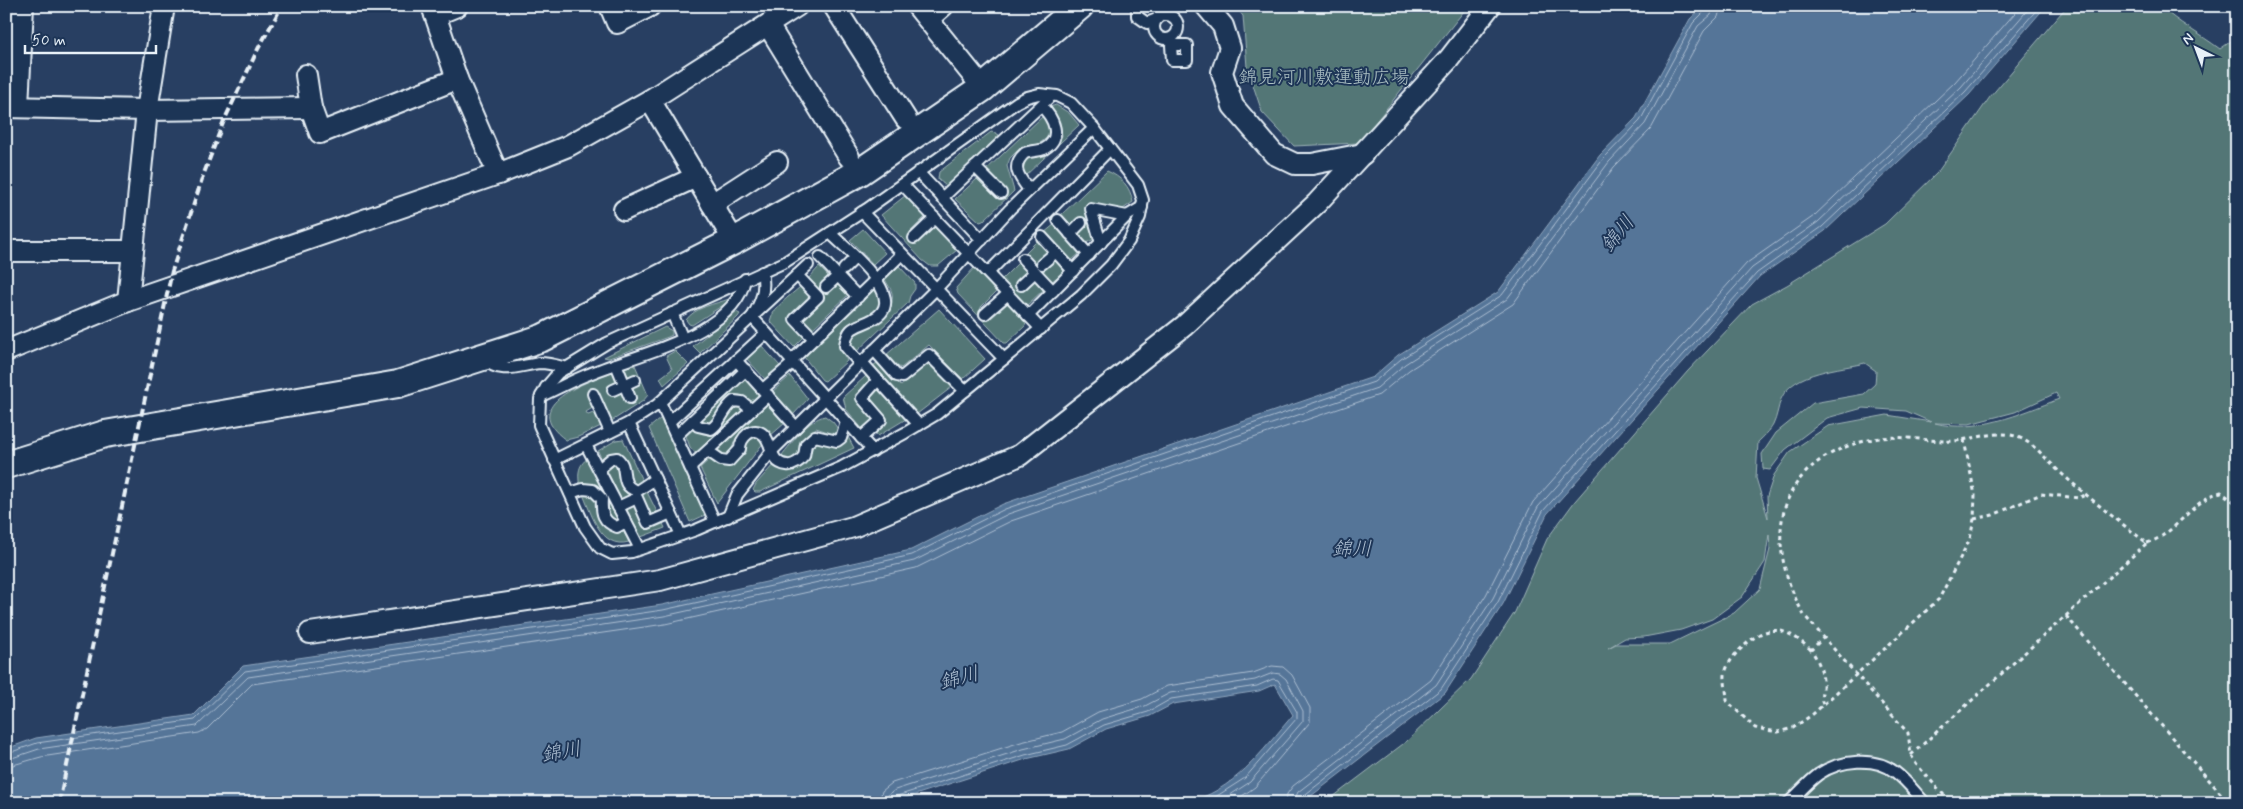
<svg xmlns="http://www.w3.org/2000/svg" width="2243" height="809" font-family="Mynerve,'Klee One',sans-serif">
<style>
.green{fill:#537676;stroke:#9eb4b7;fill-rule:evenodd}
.water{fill:#547498;stroke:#8fa6be}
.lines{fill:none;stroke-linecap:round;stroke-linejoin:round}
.shore{stroke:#adbfd2;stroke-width:1}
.service-casing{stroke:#e8f1f8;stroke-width:14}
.minor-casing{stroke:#e8f1f8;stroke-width:24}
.tertiary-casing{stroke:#e8f1f8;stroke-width:30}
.path{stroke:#e8f1f8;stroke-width:3;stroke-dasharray:4 4;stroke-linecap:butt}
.service{stroke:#1d3557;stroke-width:10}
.minor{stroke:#1d3557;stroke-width:20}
.tertiary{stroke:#1d3557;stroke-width:26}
.rail{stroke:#e8f1f8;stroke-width:4;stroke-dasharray:8 4;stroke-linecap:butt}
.labels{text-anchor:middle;stroke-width:4;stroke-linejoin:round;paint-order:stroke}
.park-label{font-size:19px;fill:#acc0c4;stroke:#1d3557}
.water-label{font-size:20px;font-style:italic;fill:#adbfd2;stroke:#1d3557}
</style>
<rect width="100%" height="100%" fill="#283f62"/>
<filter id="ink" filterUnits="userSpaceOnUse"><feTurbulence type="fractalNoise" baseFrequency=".02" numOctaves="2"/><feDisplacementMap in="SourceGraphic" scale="10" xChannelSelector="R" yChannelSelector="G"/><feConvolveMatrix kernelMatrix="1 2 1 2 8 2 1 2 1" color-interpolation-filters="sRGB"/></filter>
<g filter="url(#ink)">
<g class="green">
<polygon points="1235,6 1468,6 1359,143 1294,146 1262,112 1247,67 1243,16"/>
<path d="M2067,6h93c18,17 40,28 60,43l17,-12v766h-912l82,-62 64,-62 44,-67 32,-73 28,-38 113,-130 64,-67 35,-19 98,-61 52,-51 53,-76zM1865,363l11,8 -1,13 -11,10 -51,9 -37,30 -14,21 1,15 7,1 15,-20 42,-32 36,-10 43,3 25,11 -44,-7 -59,11 -38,26 -16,23 -7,21 1,22 -12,-40 2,-36c5,-5 12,-11 15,-17 4,-8 5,-18 8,-26 12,-28 60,-30 84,-36zM2056,393l3,6c-39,15 -83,35 -124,24l34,1 46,-12zM1769,534l1,15 -10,40 -26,24 -64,31h-54l-8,4 17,-10 19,-1 37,-7 31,-11 30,-22 23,-35z"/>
<polygon points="1056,105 1069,113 1079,125 1024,177 1021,167 1025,159 1053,146 1062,136 1060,122 1050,107"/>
<polygon points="1043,116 1051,127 1050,135 1039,144 1022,146 1010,158 1007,166 1014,191 983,221 980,222 955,199 977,179 997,199 1006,190 986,170"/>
<polygon points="991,132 996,133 999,135 997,138 946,186 938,179 939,172"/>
<path d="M1107,171c14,6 23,15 26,31l-10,7 -34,-5 -3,3 8,32 -8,4 -8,-9 9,-8 -7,-9 -8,8 -11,-10z"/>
<polygon points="906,195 925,217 909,233 918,242 934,226 957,250 938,266 930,266 922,260 881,215"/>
<polygon points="1055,224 1081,252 1071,261 1044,233"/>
<polygon points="863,229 885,253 873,264 850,240"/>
<polygon points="1039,239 1048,250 1038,260 1044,269 1056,258 1066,270 1051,282 1025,253"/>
<polygon points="1019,262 1028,273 1017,284 1023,290 1034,280 1043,290 1026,306 1002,279"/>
<path d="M899,266l16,17v6l-5,7 -2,7 -53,50 -4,-8c1,-23 34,-14 40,-39 1,-4 2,-9 1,-13 -1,-5 -5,-9 -7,-14z"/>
<polygon points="819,267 828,276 820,284 827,291 837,283 848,295 812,329 803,319 824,298 808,279"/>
<polygon points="975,267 996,292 981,307 981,310 990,319 1008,303 1026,323 1025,326 1007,343 1004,343 958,294 956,288"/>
<path d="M800,287h3l9,11 -23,22 15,17 -10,10 -24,-26c3,-14 20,-25 30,-34z"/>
<path d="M875,289l5,7 -1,13c-16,14 -35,5 -40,33l8,19 -22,20 -3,-1 -18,-23z"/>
<path d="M729,299l2,1 -39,25 -3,-1 -3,-4c9,-13 29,-16 43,-21z"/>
<polygon points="939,309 985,359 963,379 929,345 901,368 893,364 885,356"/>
<polygon points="736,312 740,314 738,317 700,353 693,346"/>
<polygon points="665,327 672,331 672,335 668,337 609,358 604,357"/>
<polygon points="761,345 780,366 765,379 746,358"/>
<polygon points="675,351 688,364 664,385 660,378 672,369 666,356"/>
<polygon points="878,362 901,386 928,363 952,387 917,414 873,366"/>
<path d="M635,365l13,30 -5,6 -33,21 -14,-32 -8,2 6,15 -8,5 2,3 8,-3 5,14 -23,11 -12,3c-50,-36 22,-58 49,-69l13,9 -4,-12z"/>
<polygon points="790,376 808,399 793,415 772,392"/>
<polygon points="866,376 870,381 855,395 876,421 864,431 846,409 843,397"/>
<polygon points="745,379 761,395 752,403 740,395 734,395 719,408 717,417 711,423 703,424 700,420"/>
<polygon points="879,389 906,419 878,436 873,430 887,420 869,400 871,396"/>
<polygon points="768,404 785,423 770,436 759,427 753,426 746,429 736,438 730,453 725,456 717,451"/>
<path d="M742,407l3,3 -48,45 -7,-8 -4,-11 8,-7c26,20 23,-24 48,-22z"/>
<path d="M825,416l8,6 7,10 -3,3 -21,-7c-14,9 -12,23 -25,32l-7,-1 -3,-3c12,-14 26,-36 44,-40z"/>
<polygon points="661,418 705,515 690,522 649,428"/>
<path d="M847,435l7,13 -94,44h-5l-2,-2 3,-6 18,-20c10,8 24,7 33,-3 4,-5 4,-13 8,-19z"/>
<path d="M757,437l7,5 -47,61 -17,-35 10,-9 13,7c21,-5 15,-9 23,-24z"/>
<polygon points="623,439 644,485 637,488 630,484 623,460 603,462 598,451 616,440"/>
<path d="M588,458l33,64 -3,1 -11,-4 -4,-19 -23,-12c-2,-13 -3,-22 8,-30z"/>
<polygon points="617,460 622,480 646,490 658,514 651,517 639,495 625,501 620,498 605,466"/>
<path d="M582,492l15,4 1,17 23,14 8,15c-29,8 -38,-30 -47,-50z"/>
<polygon points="636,501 646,525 661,519 665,528 641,537 624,506"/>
</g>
<path class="water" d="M1704,6h342l-77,89 -144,136 -65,45 -213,238 -44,90 -58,89 -143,110h-117c50,-12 76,-51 108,-88l-18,-31 -16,7 -86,13 -23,12 -44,13 -37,20 -43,10 -136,44h-884v-54l30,-11 158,-23 49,-49 419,-61 249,-55 92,-46 370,-127 25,-22 100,-63 102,-137 36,-37 54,-99z"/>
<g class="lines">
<g class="shore">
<polyline points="6,754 37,743 195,720 245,671 663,610 912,555 1005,509 1374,382 1401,359 1502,295 1604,158 1640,121 1693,23 1705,11 1707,6"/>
<polyline points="6,760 39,749 197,726 248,677 664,616 914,561 1008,514 1377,388 1405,364 1507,299 1609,162 1645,124 1698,26 1711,15 1713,6"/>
<polyline points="6,767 41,757 199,733 207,729 252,684 665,624 916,568 1011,521 1379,395 1409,370 1513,304 1614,167 1651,129 1704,31 1718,17 1721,6"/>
<polyline points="879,803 882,791 892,783 1021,742 1062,732 1098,712 1142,699 1167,686 1253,673 1272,666 1283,667 1292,675 1310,708 1310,722 1255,787 1232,803"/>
<polyline points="887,803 888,795 895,790 1023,749 1065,739 1102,719 1145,706 1170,693 1255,680 1273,673 1280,674 1286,679 1303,711 1303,721 1250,782 1218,803"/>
<polyline points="893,803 894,798 897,796 1025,755 1067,745 1104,725 1148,712 1171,699 1257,686 1273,679 1278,680 1297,712 1297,718 1245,778 1206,803"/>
<polyline points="1286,803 1287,794 1293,786 1431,680 1486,595 1533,502 1747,263 1814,216 1955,82 2021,6"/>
<polyline points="1293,803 1298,792 1436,685 1493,598 1538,507 1752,268 1818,222 1961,87 2031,6"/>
<polyline points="1300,803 1302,797 1441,689 1498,602 1543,511 1757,273 1822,227 1965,92 2040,6"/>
</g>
<defs>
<g id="service">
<polyline points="1137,6 1137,16 1147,23 1157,19 1161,11 1160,6"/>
<circle cx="1166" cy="27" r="12"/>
<polygon points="1171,45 1187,45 1187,60 1172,60"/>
<polygon points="1039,94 1057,96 1071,103 1094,128 1138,185 1143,200 1140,217 1129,241 1111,265 1081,295 1004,359 937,414 905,433 842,467 696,530 632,552 612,554 600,548 585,527 539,425 540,399 546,387 558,373 607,343 785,262 867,209 1017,102 1027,97"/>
<polyline points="975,167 1001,193"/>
<polyline points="918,172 982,240"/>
<polyline points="902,184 1041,329"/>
<path d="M1029,190c-10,-13 -19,-24 -4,-37 6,-2 14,-2 19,-4 20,-11 9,-32 -3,-43"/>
<polyline points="942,198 1051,96"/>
<polyline points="862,212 1004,359"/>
<polyline points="1058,220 1089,255"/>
<path d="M830,233c16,16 82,66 43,86 -16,9 -25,5 -28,27l15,18"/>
<polyline points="1070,234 1081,223"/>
<polyline points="1042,237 1073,271"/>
<polyline points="914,238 935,218"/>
<polyline points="1101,243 1091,209 1127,216"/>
<polyline points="820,257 858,297"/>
<polyline points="1023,259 1053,291"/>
<polyline points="1042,264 1056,252"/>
<polyline points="844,269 855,258"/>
<path d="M762,272c4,18 -1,30 -10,45l121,134"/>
<polyline points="988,273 1110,149"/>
<polyline points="797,275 818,297 795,319 814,339"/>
<polyline points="1021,285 1035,272"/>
<polyline points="826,287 838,276"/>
<polyline points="672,313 683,339"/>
<polyline points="985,314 1008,294"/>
<polyline points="1028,316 1127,216 1142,207"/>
<polyline points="874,350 897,376 902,377 929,355 965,391"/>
<path d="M485,359c14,17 36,6 55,4 9,0 19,3 27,5"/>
<polyline points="736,360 796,427"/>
<polyline points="791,361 902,254"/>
<polyline points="862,362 878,380"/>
<polyline points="616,364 630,398"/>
<polyline points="763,389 793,363"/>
<polyline points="613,390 635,380"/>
<polyline points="593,394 610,432"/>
<path d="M541,396c16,-7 32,-16 48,-22 47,-20 146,-39 156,-95"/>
<polyline points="660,402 715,522"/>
<path d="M693,420l5,6 13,3c11,-7 10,-18 23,-28l8,1 10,8"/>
<polyline points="669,422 766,333"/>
<polyline points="629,423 681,535"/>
<polyline points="676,436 746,370"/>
<polyline points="861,438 881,420 862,398 878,380 919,425"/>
<polyline points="586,445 640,549"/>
<path d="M708,451l13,9 8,1 11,-12c0,-11 13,-25 24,-14 9,9 5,28 23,30 7,1 12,-3 17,-9l2,-12 9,-8 22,5 4,-3 5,-16"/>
<polyline points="554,460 629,423 657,405 808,265"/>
<polyline points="690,467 768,395"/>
<path d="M599,469l12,-10 6,-1c13,10 0,27 20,33l18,-12"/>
<path d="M570,493l13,-4 10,1 9,9c-1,14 1,23 15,28l9,-5"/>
<polyline points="618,507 637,498 648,523 671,513"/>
<polyline points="728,517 737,495 771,452 936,289 1010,209 1094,128"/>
<path d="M1788,803c10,-9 20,-21 31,-29 21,-14 56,-18 76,-2 11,8 20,20 30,31"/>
</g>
<g id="minor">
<polyline points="432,6 457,79 498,174"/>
<polyline points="610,6 617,23 650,6"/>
<polyline points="834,6 906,119"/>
<polyline points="917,6 983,88"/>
<polyline points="1206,6 1223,26 1230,48 1222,72 1233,106 1274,154 1295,164 1312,164 1363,154"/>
<polyline points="435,15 457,6"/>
<polyline points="928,19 943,6"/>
<polyline points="768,25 849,157"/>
<polyline points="306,75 311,108 320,133 457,79"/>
<polyline points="650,100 734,241"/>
<polyline points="18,106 23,6"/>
<polyline points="6,107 147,110 311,108"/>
<polyline points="712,204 777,162"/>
<polyline points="624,210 696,177"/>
<polyline points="6,251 132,251"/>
<polyline points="128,301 147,110 164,6"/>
<polyline points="6,351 128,301 498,174 568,146 650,100 797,6"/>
<polyline points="310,633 660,580 853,527 1020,455 1184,326 1317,203 1449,59 1490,6"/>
</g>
<polyline id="tertiary" points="6,465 105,434 398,384 542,338 734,241 860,172 983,88 1080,6"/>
</defs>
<use href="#service" class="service-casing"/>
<use href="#minor" class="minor-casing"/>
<use href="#tertiary" class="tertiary-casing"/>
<g class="path">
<polyline points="1974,519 1993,515 2041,494 2079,498 2087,494"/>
<path d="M2147,543c30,-9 44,-43 74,-51l16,12"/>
<polyline points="2066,616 2229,803"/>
<path d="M1811,650c-24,-22 -41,-28 -66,-5 -8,7 -15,14 -19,25 -3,8 1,22 1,31l28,27 23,4 15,-4 20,-14 126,-115 31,-60 4,-20 1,-24 -11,-55"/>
<path d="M1823,704c-3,-6 -1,-10 0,-16 1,-14 -4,-27 -12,-38l12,-12"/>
<path d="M1911,755l236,-212c-29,-22 -58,-45 -85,-69 -15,-13 -28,-32 -47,-38 -23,-7 -48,7 -71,5 -25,-1 -50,-7 -75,-1 -94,21 -108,99 -65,175l104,118 3,22 5,9 35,39"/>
</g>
<use href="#service" class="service"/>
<use href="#minor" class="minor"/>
<use href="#tertiary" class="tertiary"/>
<polyline class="rail" points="59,803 172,271 203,176 223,123 258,49 282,6"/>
</g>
</g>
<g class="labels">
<g class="park-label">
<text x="1324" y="83">錦見河川敷運動広場</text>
</g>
<g class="water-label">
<text transform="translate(1617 233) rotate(-51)" y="7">錦川</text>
<text x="1352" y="555">錦川</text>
<text transform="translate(959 677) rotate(-14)" y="7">錦川</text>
<text transform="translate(561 751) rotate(-10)" y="7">錦川</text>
</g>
</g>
<rect width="2243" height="809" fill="none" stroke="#1d3557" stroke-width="25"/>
<rect x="12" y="12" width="2218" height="784" fill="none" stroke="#e8f1f8" stroke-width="2" filter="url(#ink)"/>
<g transform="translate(2196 48) rotate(318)" stroke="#1d3557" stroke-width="4" paint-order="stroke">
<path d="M0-4L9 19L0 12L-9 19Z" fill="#e8f1f8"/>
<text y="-8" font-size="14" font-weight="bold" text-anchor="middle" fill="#e8f1f8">N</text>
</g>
<path d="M25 45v8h131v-8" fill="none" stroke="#e8f1f8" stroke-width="2.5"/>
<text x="32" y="45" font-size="15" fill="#e8f1f8" stroke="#1d3557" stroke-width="4" paint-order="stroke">50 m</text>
</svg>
